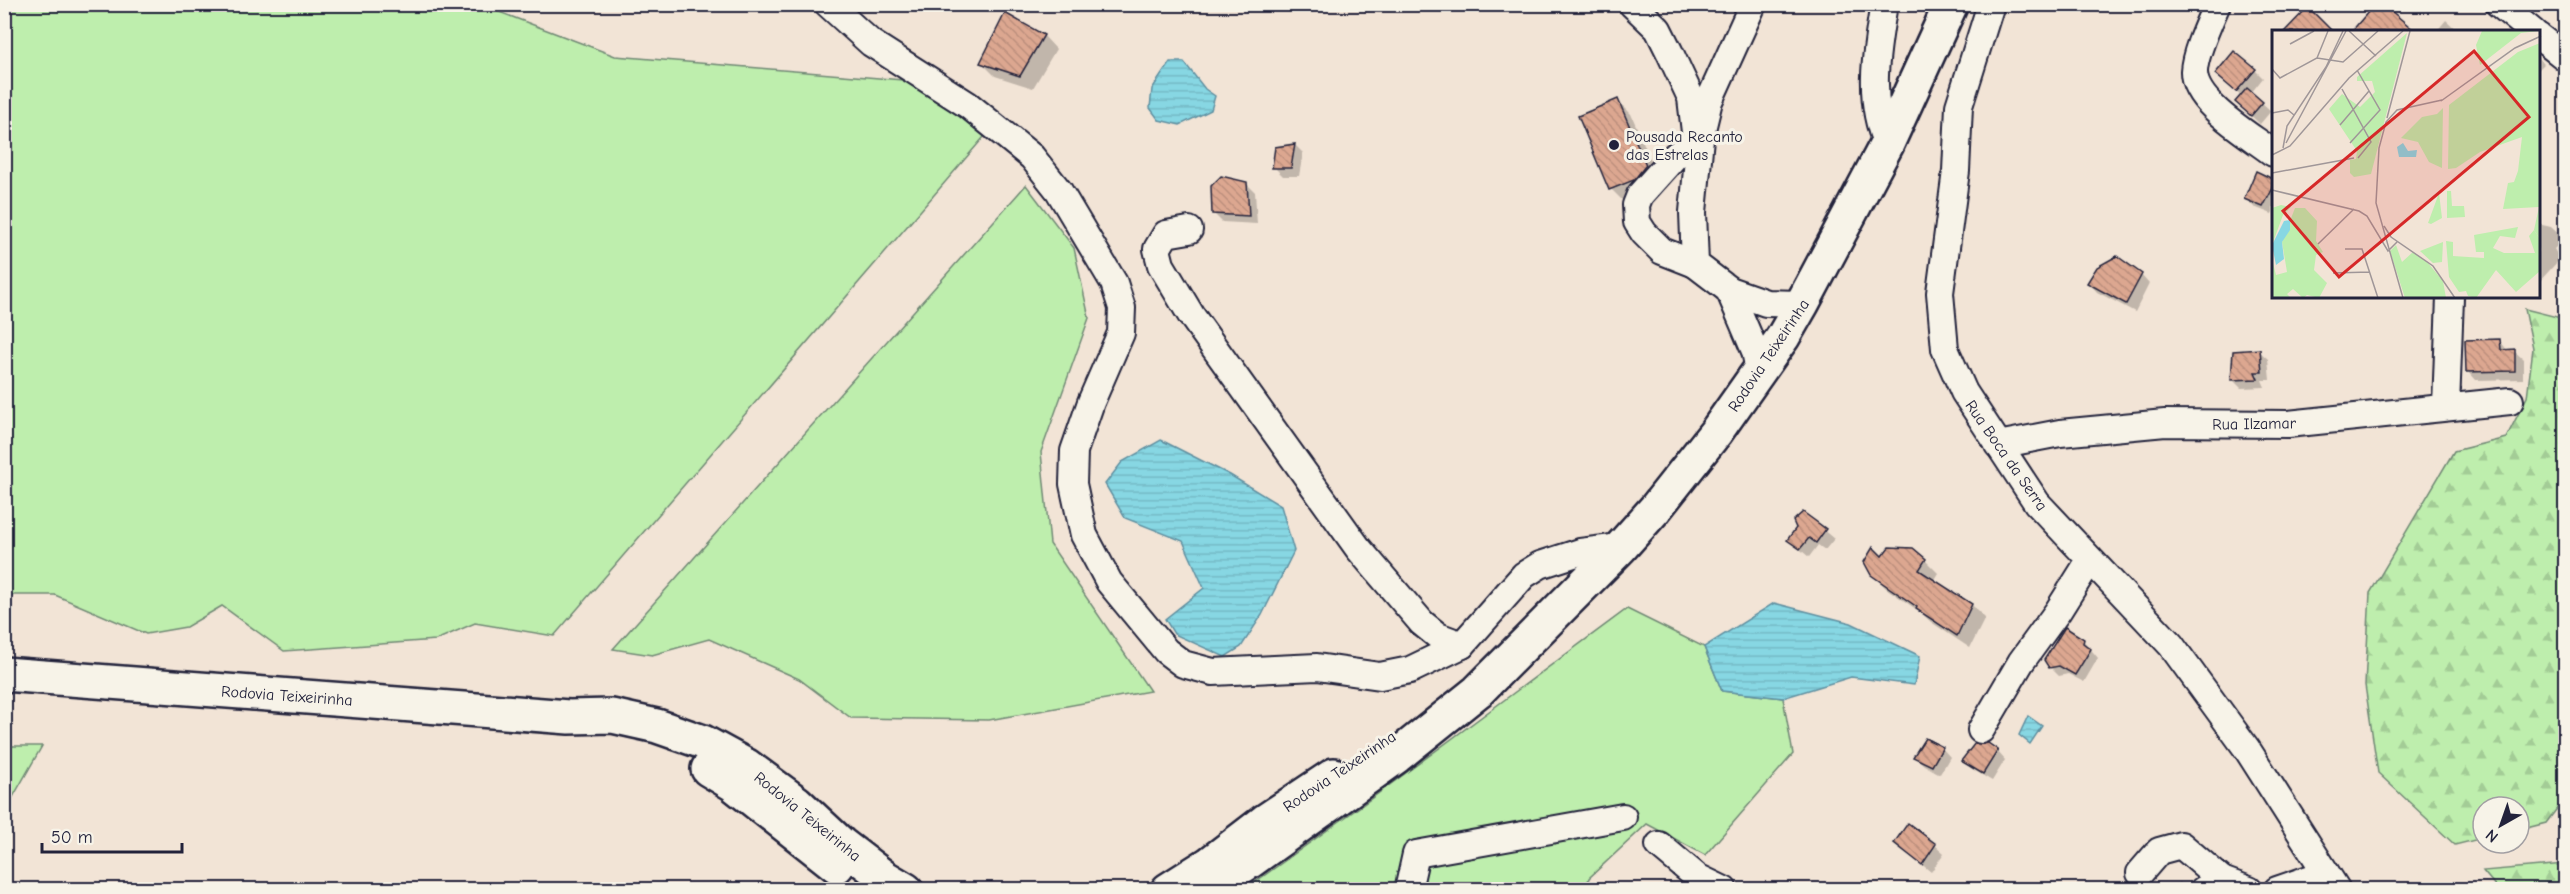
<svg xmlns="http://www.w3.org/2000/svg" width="2570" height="894" font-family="'Comic Neue',sans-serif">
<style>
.grass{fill:#beeead;stroke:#708874;stroke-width:1.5}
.forest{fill:url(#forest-firs);stroke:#708874;stroke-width:1.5}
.water{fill:url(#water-rules);stroke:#5f8fa0;stroke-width:1.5}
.shadow{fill:#0003}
.building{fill:url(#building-back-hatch);stroke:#22223b;stroke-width:1.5}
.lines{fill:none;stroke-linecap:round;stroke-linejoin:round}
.minor-casing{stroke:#22223b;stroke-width:30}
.major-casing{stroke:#22223b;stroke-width:38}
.minor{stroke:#f7f3e8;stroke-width:26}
.major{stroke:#f7f3e8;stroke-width:33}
.poi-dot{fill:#22223b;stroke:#f7f3e8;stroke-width:2}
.labels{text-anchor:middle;stroke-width:6;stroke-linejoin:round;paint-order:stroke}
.poi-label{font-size:16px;fill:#22223b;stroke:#f7f3e8;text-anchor:start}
.street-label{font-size:16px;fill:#22223b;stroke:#f7f3e8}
.inset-road{fill:none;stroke:#9f9698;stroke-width:1.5}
.view{fill:#d62828;fill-opacity:0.15;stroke:#d62828;stroke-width:3}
.inset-edge{fill:none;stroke:#22223b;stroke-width:3}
</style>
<defs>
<pattern id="forest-firs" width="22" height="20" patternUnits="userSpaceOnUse" patternTransform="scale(1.5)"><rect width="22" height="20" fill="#beeead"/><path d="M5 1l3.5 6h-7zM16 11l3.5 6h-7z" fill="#a3cc96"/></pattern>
<pattern id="water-rules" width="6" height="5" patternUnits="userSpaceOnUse" patternTransform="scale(1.5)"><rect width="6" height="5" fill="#87d7e3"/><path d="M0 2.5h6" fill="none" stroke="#74b8c4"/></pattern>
<pattern id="building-back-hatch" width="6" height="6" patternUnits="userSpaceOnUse" patternTransform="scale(1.5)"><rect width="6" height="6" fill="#dca790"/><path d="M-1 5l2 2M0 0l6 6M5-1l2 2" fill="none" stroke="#bc8f7d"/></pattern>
</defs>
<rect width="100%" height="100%" fill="#f2e4d6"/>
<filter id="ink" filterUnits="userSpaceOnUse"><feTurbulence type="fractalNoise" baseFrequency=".0167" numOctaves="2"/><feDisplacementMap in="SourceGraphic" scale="12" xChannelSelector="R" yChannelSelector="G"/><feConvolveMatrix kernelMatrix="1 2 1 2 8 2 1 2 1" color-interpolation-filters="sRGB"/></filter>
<g filter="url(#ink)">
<g class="grass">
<polygon points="4,5 481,5 615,56 915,81 990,130 554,636 475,623 436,640 284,651 222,606 186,627 146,634 55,595 5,595"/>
<polygon points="1026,185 1074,248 1089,318 1041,452 1050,544 1150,691 989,720 851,718 799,679 709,639 652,655 613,649"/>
<polygon points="1627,609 1704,647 1722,691 1783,698 1793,754 1705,855 1647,824 1589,878 1586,889 1244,890 1372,798"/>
<polygon points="5,746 42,746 5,811 4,746"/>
</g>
<g class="forest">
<polygon points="2525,309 2565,319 2565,798 2546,823 2519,830 2519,807 2483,807 2483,838 2455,845 2378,773 2365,685 2370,593 2454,451 2506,438 2527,397 2533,348"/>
<polygon points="2565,864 2565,889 2498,889 2483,871"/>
</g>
<g class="water">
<polygon points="1170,62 1184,62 1205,89 1215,96 1211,110 1180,125 1159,120 1150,108 1152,89"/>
<polygon points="1161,440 1230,475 1281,506 1294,551 1262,615 1241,647 1225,657 1174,634 1165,619 1204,588 1183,541 1125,518 1105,484 1122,462"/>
<polygon points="1774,603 1851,623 1920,656 1914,685 1851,677 1783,698 1722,691 1704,647"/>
<polygon points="2028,716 2042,726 2030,744 2019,735"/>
</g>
<g class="shadow">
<polygon points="1006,15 1044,36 1056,49 1033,88 995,76 982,63"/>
<polygon points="2446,20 2459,32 2436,32"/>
<polygon points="2538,58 2544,64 2538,70"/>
<polygon points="2255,70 2263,78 2251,93 2271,111 2260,124 2245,110 2242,96 2226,82"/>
<polygon points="1618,101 1631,114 1659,179 1647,192 1624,202 1611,189"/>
<polygon points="1295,145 1303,153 1299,176 1283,176 1274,167 1276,148"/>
<polygon points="2273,180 2273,212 2272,214 2254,207 2246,199"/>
<polygon points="1246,183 1255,192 1257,224 1222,222 1213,213"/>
<polygon points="2538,224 2551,227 2564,239 2554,249 2560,259 2538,283"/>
<polygon points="2141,275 2149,284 2135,312 2097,292 2089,283"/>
<polygon points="2500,341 2508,351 2514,351 2523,359 2523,379 2476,380 2468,371"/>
<polygon points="2259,351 2268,359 2270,380 2262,380 2265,387 2241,388 2232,379"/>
<polygon points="1803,513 1834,539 1825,550 1818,545 1809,557 1789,540 1798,528"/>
<polygon points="1883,558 1925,560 1938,573 1933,581 1972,605 1985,618 1970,648 1931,622 1920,612 1886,588 1872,574"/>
<polygon points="2083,640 2098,658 2084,682 2068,674 2059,676 2050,667"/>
<polygon points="1942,748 1950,757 1940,774 1924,765 1915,757"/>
<polygon points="1997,751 2005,760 1992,781 1972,769 1963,761"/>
<polygon points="1896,843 1935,845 1944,853 1931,872"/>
<polygon points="2180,882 2187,890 2167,890"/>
<polygon points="2129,885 2136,889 2148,890 2127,890"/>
</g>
<g class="building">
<polygon points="2375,4 2383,4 2416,32 2351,32"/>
<polygon points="2308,7 2333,32 2284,32"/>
<polygon points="1005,13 1044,35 1020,76 980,63"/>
<polygon points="2234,51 2256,69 2236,92 2215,74"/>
<polygon points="2247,88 2263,102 2251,116 2235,102"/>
<polygon points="1618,99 1646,165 1634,180 1609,190 1578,116"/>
<polygon points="1295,144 1291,168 1272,168 1275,147"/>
<polygon points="2256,171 2273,179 2273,188 2263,207 2244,199"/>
<polygon points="1221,176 1247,182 1249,216 1212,214 1211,186"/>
<polygon points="2117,256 2142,274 2126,304 2087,283 2097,267"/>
<polygon points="2500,339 2501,350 2515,349 2515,371 2466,372 2465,340"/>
<polygon points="2260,349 2262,372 2255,372 2258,379 2231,380 2233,351"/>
<polygon points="1803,512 1826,529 1816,543 1809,538 1800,549 1787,540 1796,528 1793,521"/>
<polygon points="1873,547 1882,556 1889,547 1913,548 1926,559 1919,570 1972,604 1957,636 1916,609 1917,607 1871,575 1864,562"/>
<polygon points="2065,627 2084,639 2083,643 2091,649 2075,675 2059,666 2049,668 2044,660"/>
<polygon points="1925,738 1943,747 1932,766 1913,757"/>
<polygon points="1975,743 1988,743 1998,750 1983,774 1961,761"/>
<polygon points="1908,823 1936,844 1922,865 1894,843"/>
</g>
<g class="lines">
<defs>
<g id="minor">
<polyline points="828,4 871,43 968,105 1032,157 1059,191 1114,283 1122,308 1121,333 1091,402 1074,451 1073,484 1084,535 1109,582 1166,651 1183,664 1213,672 1317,667 1380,676 1410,670 1462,645 1524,575 1540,565 1580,552 1621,547"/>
<polyline points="1632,4 1658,29 1670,53 1691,98 1695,132 1700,138 1675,156 1640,195 1636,205 1637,222 1644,233 1662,251 1695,264"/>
<polyline points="1753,4 1709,101 1700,138 1693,212 1695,264 1729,290 1766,303 1802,304"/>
<path d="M1884,4c-8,47 -17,96 3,140"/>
<polyline points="1991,4 1959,106 1956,171 1940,293 1945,349 1964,392 2037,503 2171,645 2247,749 2337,890"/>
<path d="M2217,4c-8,19 -22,48 -23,67 -1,32 56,64 79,82"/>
<polyline points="2499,4 2533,32"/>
<polyline points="2538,36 2566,58"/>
<polyline points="1189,230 1166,234 1157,249 1161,265 1191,315 1358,548 1422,623 1438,636 1462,645"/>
<polyline points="1729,290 1755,351 1759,370"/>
<polyline points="2446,407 2450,297"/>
<polyline points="1998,445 2060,433 2165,423 2288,424 2510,401"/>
<polyline points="1981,730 2021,662 2058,611 2090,560"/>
<polyline points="1659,845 1697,877 1724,890"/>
<polyline points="2140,873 2159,851 2181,845 2222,880"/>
<polyline points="1408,890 1416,854 1623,817"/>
<polyline points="2203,890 2222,880 2249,890"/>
<polyline points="2277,890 2326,873"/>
</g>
<g id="major">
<polyline points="4,674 569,717 612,716 657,726 703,742 747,766 796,802 841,844 884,877 906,890"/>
<polyline points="708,769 733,784 837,866"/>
<polyline points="1168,890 1209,864 1265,821 1334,775"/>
<polyline points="1206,890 1249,862 1397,756 1478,691 1621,547 1655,509 1716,432 1783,337 1802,304 1887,144 1951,4"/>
</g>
</defs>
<use href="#minor" class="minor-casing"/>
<use href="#major" class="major-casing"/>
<use href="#minor" class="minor"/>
<use href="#major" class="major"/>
</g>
</g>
<circle class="poi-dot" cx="1614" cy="145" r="6"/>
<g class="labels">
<g class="poi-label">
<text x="1626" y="142">Pousada Recanto<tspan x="1626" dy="18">das Estrelas</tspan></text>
</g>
<g class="street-label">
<text transform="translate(1768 355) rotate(-56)" y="6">Rodovia Teixeirinha</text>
<text transform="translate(2254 423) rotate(-1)" y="6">Rua Ilzamar</text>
<text transform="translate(2007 455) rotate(55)" y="6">Rua Boca da Serra</text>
<text transform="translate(287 695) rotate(4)" y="6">Rodovia Teixeirinha</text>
<text transform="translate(1339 771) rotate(-34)" y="6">Rodovia Teixeirinha</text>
<text transform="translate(808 816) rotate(39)" y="6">Rodovia Teixeirinha</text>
</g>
</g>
<g transform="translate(2272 30)">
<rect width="268" height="268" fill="#f2e4d6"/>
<path d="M210,1h56l-17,2 -41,32 -4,-20zM135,3l-36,141 -17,3 -4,-4v-13l6,-1 1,-8 -28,-42 13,-15 18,13 15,-15 -3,-11h-15v-4zM268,13l-1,32 1,164 -6,-9 5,-23 -36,2 5,-26 6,-1 4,-11 4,-34 -42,15 -24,16 -8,1 1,-64 69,-53zM171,78l-1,60 -13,-6 -11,-20 -17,-4 21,-21 15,-3zM124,215l6,17 11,-10 15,11 15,18 3,17h-41l-15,-47z" fill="#beeead"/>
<path d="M175,161h4l1,15h12l1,11 -18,1zM167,163l3,25 -11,6 -3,-1zM9,175l10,2 -8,8 -11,30v-37zM23,178h10l12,13 -1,20 7,11 -7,3 -2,15 13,13 -8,15 -12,-3 -4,3 -10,-9 -6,5 4,4h-19v-39l4,16 11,-3 -5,-30zM246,197l-3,11 -15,-2 -7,12 11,5h31l-6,-17 5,-6 6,9v32l-24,21 -20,-22 -20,28 -8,-2 -2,-5 -7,1 -10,-15 -3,-36 7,1v14l31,2v-6h-8l-2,-17zM171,212l-1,20 -9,1 -13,-12z" fill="#beeead"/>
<path d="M131,113l5,8 9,-1 -1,7h-17l-2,-10zM18,190v10l-8,12 2,17 -8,6 -4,-20 12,-24z" fill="#87d7e3"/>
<path class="inset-road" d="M77,1l27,25M18,14l24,-13M45,28l26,4 35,-31M0,39l8,9 37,-20 11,-27M70,59l29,53 -13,16M169,71l74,-53 26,-12M0,83l16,-3 6,5M115,88l23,-87M68,95l29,-34M14,113l60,-112M78,113l30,-33 -23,-40M11,118l4,-22 39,-59 17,-36M0,125l18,-9 59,-68 54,-47M0,143l82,-15M0,160l87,21 8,5 21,35 9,-9M112,196l7,11 42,29 22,32M46,214l36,-35M73,219h17l16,49M61,243l37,-1M131,268l-27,-95 3,-55 7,-26 11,-12 45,-10"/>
<path class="view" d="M202,21l55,66 -190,160 -56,-66z"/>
<rect width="268" height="268" class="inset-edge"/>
</g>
<rect width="2570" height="894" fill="none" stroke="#f7f3e8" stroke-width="24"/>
<rect x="12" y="12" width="2546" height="870" fill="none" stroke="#22223b" stroke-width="2" filter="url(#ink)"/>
<g transform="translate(2501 825) rotate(220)"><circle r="28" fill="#f7f3e8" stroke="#a29fa3" stroke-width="1.5"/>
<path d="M0-4.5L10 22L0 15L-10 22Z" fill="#22223b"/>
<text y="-9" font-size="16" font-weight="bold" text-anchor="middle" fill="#22223b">N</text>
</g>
<path d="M42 843v9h140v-9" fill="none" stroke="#22223b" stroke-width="3"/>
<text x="51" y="843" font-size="18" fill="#22223b" stroke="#f7f3e8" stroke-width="4.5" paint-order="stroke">50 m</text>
</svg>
